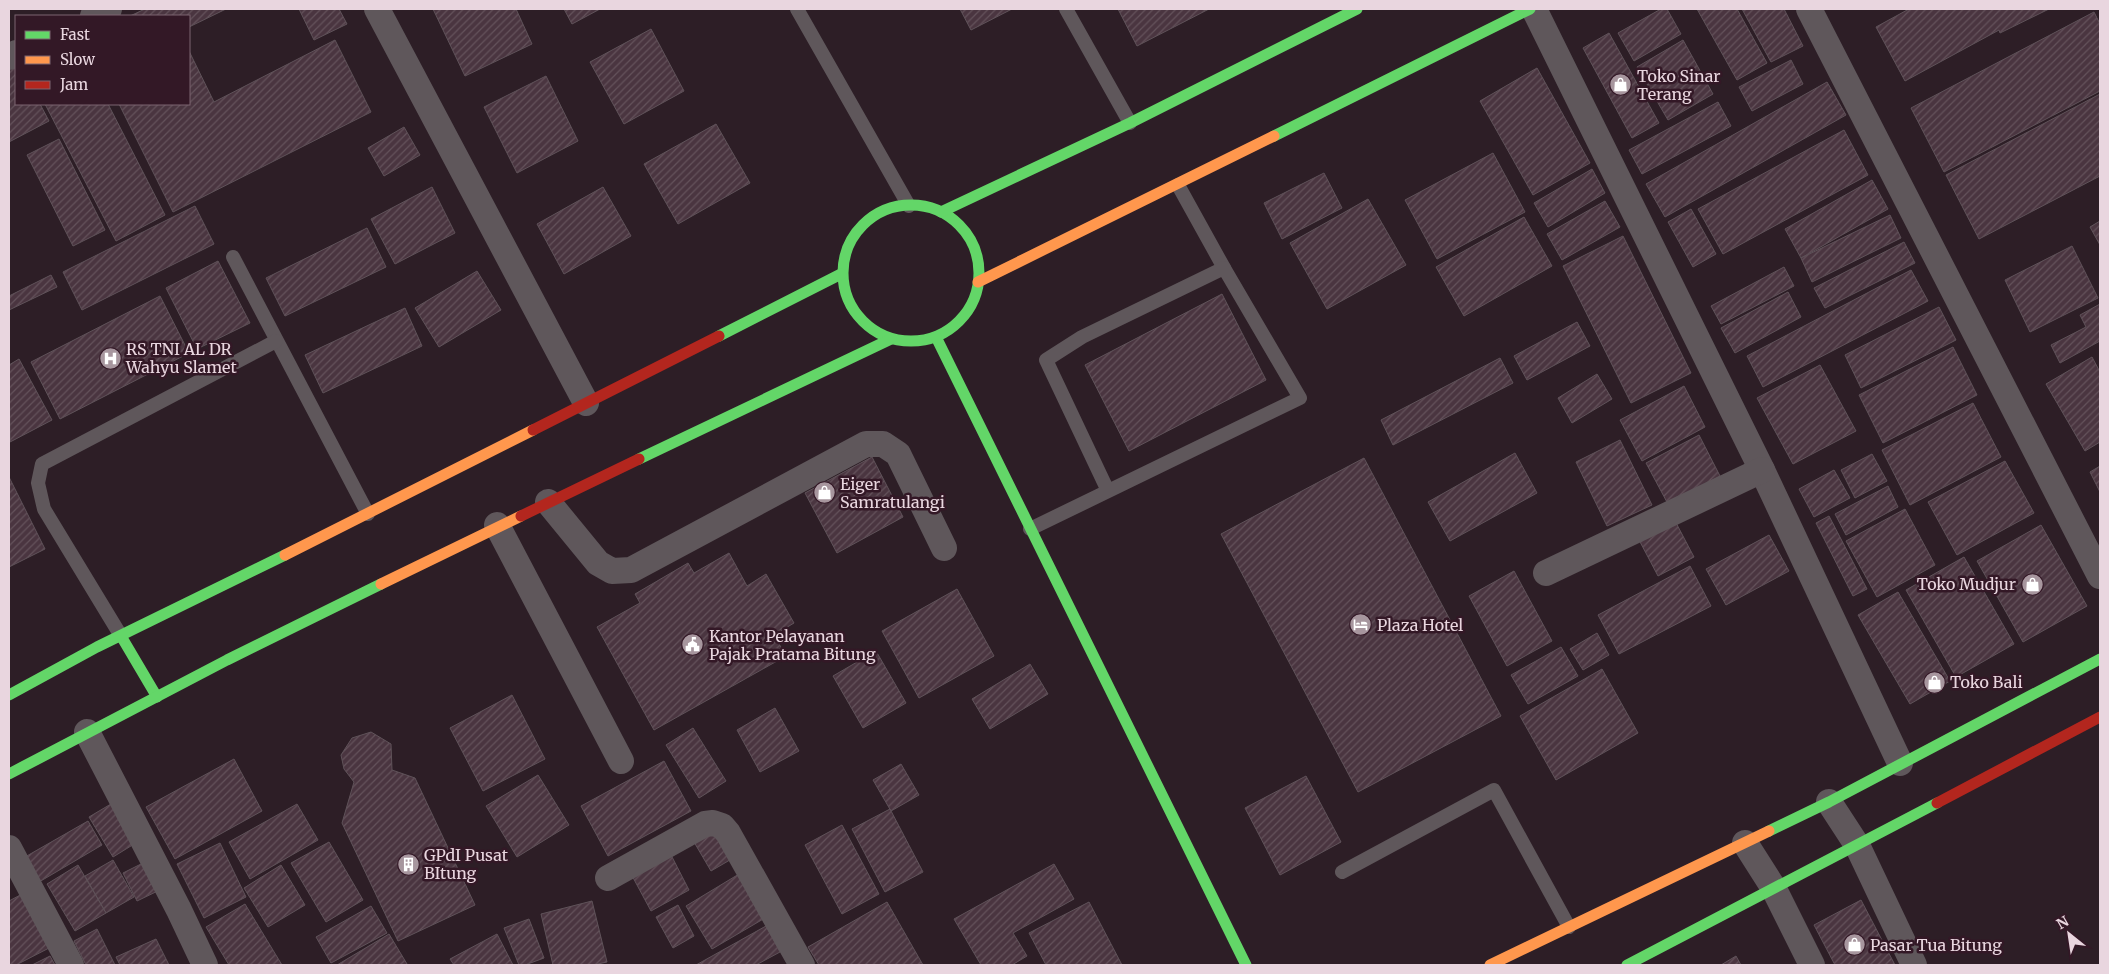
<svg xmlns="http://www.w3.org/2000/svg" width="2109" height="974" font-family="Merriweather,serif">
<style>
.building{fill:url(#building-hatch);stroke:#5f5259}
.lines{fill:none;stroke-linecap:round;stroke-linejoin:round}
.lane{stroke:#5f575b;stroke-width:14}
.street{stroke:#5f575b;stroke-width:26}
.fast{stroke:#63d668;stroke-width:11}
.slow{stroke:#ff974d;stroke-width:11}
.jam{stroke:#b3261e;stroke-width:11}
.labels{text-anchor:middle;stroke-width:5;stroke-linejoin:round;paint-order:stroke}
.poi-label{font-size:16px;fill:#e9d6df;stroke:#331826;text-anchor:start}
</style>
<defs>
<pattern id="building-hatch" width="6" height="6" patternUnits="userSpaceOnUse" patternTransform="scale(1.25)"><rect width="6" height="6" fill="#4a3540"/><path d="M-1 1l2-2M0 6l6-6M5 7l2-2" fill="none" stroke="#64525b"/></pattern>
</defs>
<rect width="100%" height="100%" fill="#2d1e26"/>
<g class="building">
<polygon points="145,9 226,9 189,27 189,16 130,16"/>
<polygon points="299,9 339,9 347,24 314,40"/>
<polygon points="433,9 516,9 532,44 465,76"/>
<polygon points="564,9 600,9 572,24"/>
<polygon points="960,9 1012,9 971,30"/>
<polygon points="1118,9 1209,9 1137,46"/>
<polygon points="1661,9 1667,9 1681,34 1634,61 1618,33"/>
<polygon points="1697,9 1737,9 1767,63 1737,80"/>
<polygon points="1742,9 1784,9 1803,46 1771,62"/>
<polygon points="1909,9 2049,9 2000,33 1999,30 1905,81 1876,27"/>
<polygon points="2094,12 2100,24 2100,91 1944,172 1911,108"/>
<polygon points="651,29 684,91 624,124 590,62"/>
<polygon points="1609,33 1659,123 1632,138 1583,48"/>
<polygon points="335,40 371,112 173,212 119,104 189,104 189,51 214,102"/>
<polygon points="1683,40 1713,94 1668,120 1637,67"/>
<polygon points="1791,60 1803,84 1752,111 1739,87"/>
<polygon points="16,64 16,104 40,104 49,121 9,142 9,68"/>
<polygon points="1537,68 1590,163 1533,195 1480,101"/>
<polygon points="546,76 578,141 517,173 484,107"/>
<polygon points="1827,82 1846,115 1665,217 1646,184"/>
<polygon points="2100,94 2100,176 1979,239 1946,175"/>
<polygon points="1718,102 1731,126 1642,174 1629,150"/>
<polygon points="45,104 108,104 165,215 116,241"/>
<polygon points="716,124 750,183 678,224 644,164"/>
<polygon points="404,127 420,155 384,176 368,148"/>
<polygon points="1844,130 1868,175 1723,254 1698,209"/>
<polygon points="59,139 105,230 73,246 27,155"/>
<polygon points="1493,153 1525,212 1437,259 1405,200"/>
<polygon points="1592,169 1605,193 1548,227 1534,203"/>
<polygon points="1324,173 1342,208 1282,239 1264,203"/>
<polygon points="1872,180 1888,209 1801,258 1785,229"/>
<polygon points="432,187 455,233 395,264 371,219"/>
<polygon points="603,187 631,236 564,274 537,224"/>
<polygon points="1368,199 1406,265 1327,309 1290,243"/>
<polygon points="1605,201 1620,227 1562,260 1547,234"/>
<polygon points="195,206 214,244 82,310 63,272"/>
<polygon points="1691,209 1716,254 1693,267 1668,222"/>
<polygon points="1890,215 1901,238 1812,282 1801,258"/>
<polygon points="1524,217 1552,266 1464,316 1436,267"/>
<polygon points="2100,221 2100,245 2090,227"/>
<polygon points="367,228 386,267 285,316 266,278"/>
<polygon points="1623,236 1691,373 1631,403 1563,266"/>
<polygon points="1904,242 1915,263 1825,308 1814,288"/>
<polygon points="2072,246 2098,298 2030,332 2005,280"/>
<polygon points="218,261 250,323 197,349 166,288"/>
<polygon points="1784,267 1794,286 1721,324 1711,306"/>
<polygon points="1911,270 1928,301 1763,387 1747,356"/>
<polygon points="477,271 501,310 439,347 415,308"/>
<polygon points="51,275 57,287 9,310 9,296"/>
<polygon points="1788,292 1801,317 1735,353 1721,328"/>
<polygon points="1222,294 1266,380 1129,451 1085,365"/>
<polygon points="160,296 189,353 60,419 31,362"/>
<polygon points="2100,304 2100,341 2060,363 2051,345 2086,327 2080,315"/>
<polygon points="1939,307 1956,340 1861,388 1845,355"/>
<polygon points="405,308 422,346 323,393 305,355"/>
<polygon points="1577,322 1590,346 1527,380 1514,356"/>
<polygon points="1953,347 1977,395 1883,443 1859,395"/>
<polygon points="2092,357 2100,372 2100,442 2085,451 2046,384"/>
<polygon points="1500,358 1513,383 1393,445 1381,420"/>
<polygon points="19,359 52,420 10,442 9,365"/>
<polygon points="1820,365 1856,431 1793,464 1757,398"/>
<polygon points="1597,374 1612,399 1572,423 1558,398"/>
<polygon points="1684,386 1705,427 1642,461 1620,420"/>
<polygon points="1973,403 2001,457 1910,505 1882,450"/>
<polygon points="1699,435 1720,476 1668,504 1646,463"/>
<polygon points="1620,440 1652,505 1607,526 1576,462"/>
<polygon points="1515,453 1537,493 1450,541 1428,502"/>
<polygon points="1872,454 1887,481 1855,498 1841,470"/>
<polygon points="872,457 903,517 837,553 805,493"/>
<polygon points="1364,458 1501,716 1358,792 1221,534"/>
<polygon points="2005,461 2034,513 1957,555 1928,502"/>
<polygon points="2100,466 2100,492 2090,472"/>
<polygon points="1834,470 1850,498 1814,517 1799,489"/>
<polygon points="9,477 45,549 9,567"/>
<polygon points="1888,486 1898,507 1846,535 1835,514"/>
<polygon points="1905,509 1935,565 1877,597 1846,541"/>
<polygon points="1829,516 1867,589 1853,596 1816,523"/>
<polygon points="1674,519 1694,557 1658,576 1638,538"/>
<polygon points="2041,525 2087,606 2023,642 1977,561"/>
<polygon points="1769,535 1789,571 1726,605 1706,569"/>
<polygon points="729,553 747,586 766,574 794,623 774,635 786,656 654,730 597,627 640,603 635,594 688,563 694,573"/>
<polygon points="1964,557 2014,644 1956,677 1906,590"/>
<polygon points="1690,566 1711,606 1619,654 1598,615"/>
<polygon points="1514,571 1552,641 1507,666 1469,596"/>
<polygon points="957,589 994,656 919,698 882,631"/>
<polygon points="1898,592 1950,681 1910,704 1858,615"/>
<polygon points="1597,633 1609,655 1583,670 1570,649"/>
<polygon points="1561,647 1578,676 1528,704 1511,675"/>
<polygon points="876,651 906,703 863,728 833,676"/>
<polygon points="1030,664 1048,694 990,729 972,699"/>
<polygon points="1602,669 1638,733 1556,780 1520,716"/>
<polygon points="512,695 545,759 483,791 450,728"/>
<polygon points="775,708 799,751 760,772 737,730"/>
<polygon points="693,728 726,781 699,798 666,745"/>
<polygon points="371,732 391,744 392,770 415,778 475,905 398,941 342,823 354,782 344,769 341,755 352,738"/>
<polygon points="234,759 262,811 175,859 146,807"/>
<polygon points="664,761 691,811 608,856 581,806"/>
<polygon points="901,764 919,795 891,811 873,780"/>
<polygon points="538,775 569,825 517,857 486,806"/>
<polygon points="1306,776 1341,842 1280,875 1245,808"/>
<polygon points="116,801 139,841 113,857 89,817"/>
<polygon points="297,804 318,840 250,879 229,842"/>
<polygon points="890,809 923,872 885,892 852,829"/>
<polygon points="88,821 102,845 39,882 25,857"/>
<polygon points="842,825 879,894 842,914 805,845"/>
<polygon points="719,829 735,857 711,871 694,842"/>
<polygon points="329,842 363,900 326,922 291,863"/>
<polygon points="220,843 246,897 204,918 177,864"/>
<polygon points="669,851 689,890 651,911 630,872"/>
<polygon points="113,860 134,897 106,913 85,876"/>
<polygon points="149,860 164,888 137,901 123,873"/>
<polygon points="1054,864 1074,899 1013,933 1027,956 1012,965 981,965 954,919"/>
<polygon points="78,865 106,913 75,931 47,884"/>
<polygon points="281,865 305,905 268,927 244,888"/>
<polygon points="739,874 765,918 712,949 686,906"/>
<polygon points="24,893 51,947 16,965 9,965 9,901"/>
<polygon points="1861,900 1895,965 1835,965 1814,925"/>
<polygon points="592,901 607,962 593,965 553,965 541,914"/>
<polygon points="887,902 923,965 819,965 808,947"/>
<polygon points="1089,902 1122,965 1046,965 1029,933"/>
<polygon points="245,904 282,965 229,965 206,927"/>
<polygon points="678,905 694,936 673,948 656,917"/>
<polygon points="371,906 387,933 331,963 316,937"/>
<polygon points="529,919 544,958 525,965 519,965 504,928"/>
<polygon points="766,926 780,952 756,965 696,965"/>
<polygon points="97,929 115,965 86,965 74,941"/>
<polygon points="389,934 407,964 404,965 337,965"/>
<polygon points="497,934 513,965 454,965 450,959"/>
<polygon points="156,939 169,965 120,965 116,957"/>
<polygon points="50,956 55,965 32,965"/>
<polygon points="1736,956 1741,965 1721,965"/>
</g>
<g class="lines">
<g class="lane">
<polyline points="797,9 909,206"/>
<polyline points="1066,9 1130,123"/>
<polyline points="1178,185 1224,268"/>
<polyline points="233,257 368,514"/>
<polyline points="1030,529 1300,398 1224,268 1082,337 1046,360 1108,491"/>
<polyline points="121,636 44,509 38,483 42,464 276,341"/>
<polyline points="1342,872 1494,790 1569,927"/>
</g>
<g class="street">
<polyline points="377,9 586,403"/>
<polyline points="1534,9 1762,470 1900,763"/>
<polyline points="1809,9 2100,576"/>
<polyline points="93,16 109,9"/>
<polyline points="9,57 16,53"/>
<polyline points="548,502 598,563 612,571 631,570 866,444 883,444 898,454 944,548"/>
<polyline points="497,525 621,761"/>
<polyline points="1546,573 1762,470"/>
<polyline points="87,732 179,910 205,965"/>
<polyline points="1829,802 1857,845 1914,965"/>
<polyline points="1745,843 1773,887 1812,965"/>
<polyline points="9,848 71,965"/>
<polyline points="608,878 705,824 713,823 722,826 728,833 802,965"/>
</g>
<g class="fast">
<polyline points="1274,136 1530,9"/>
<circle cx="911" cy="273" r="68"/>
<polyline points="941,212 1130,123 1357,9"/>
<polyline points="719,336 841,274"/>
<polyline points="936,337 1246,965"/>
<polyline points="639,459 891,339"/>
<polyline points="121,636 157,697"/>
<polyline points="9,695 97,647 285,555"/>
<polyline points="9,774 227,660 381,584"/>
<polyline points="1769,831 1829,802 2100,659"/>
<polyline points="1627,965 1937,803"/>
</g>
<g class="slow">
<polyline points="978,282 1274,136"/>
<polyline points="285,555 533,430"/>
<polyline points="381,584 521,516"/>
<polyline points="1490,965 1769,831"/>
</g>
<g class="jam">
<polyline points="533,430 719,336"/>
<polyline points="521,516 639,459"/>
<polyline points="1937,803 2100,717"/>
</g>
</g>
<defs>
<symbol id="shop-disc" viewBox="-11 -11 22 22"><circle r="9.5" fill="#a7969e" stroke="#331826"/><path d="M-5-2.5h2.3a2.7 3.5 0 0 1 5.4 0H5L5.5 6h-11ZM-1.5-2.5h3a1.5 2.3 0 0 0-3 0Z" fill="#fff"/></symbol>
<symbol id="hospital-disc" viewBox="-11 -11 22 22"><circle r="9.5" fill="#a7969e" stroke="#331826"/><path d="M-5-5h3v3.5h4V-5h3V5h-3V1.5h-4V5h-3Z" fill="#fff"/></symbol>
<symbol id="hotel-disc" viewBox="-11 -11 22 22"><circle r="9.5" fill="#a7969e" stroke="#331826"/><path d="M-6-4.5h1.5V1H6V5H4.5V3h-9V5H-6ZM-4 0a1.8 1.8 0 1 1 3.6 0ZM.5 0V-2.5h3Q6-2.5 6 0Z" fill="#fff"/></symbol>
<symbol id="civic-disc" viewBox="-11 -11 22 22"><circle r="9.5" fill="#a7969e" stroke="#331826"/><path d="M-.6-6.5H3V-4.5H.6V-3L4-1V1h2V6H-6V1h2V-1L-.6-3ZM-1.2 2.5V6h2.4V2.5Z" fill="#fff"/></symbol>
<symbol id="building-disc" viewBox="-11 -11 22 22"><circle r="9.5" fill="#a7969e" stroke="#331826"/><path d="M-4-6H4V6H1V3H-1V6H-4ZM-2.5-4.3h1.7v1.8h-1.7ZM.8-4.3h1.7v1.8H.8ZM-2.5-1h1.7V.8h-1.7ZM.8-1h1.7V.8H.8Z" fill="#fff"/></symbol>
</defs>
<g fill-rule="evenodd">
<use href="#shop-disc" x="1608" y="72" width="25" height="25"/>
<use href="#hospital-disc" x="98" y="346" width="25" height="25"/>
<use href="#shop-disc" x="812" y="480" width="25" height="25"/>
<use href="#shop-disc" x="2020" y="572" width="25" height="25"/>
<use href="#hotel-disc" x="1348" y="612" width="25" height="25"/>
<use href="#civic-disc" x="680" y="632" width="25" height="25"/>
<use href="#shop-disc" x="1922" y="670" width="25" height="25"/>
<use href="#building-disc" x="396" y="852" width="25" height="25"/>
<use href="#shop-disc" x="1842" y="932" width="25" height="25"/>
</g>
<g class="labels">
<g class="poi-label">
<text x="1637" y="82">Toko Sinar<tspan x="1637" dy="18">Terang</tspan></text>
<text x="126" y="355">RS TNI AL DR<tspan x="126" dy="18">Wahyu Slamet</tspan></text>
<text x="840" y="490">Eiger<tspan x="840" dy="18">Samratulangi</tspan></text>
<text x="2016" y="590" text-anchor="end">Toko Mudjur</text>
<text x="1377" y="631">Plaza Hotel</text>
<text x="709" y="642">Kantor Pelayanan<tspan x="709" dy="18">Pajak Pratama Bitung</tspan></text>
<text x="1950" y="688">Toko Bali</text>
<text x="424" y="861">GPdI Pusat<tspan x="424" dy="18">BItung</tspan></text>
<text x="1870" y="951">Pasar Tua Bitung</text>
</g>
</g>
<rect width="2109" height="974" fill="none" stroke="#e9d6df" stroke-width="20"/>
<rect x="15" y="15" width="175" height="90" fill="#331826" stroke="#7c6470"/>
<rect x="25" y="31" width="25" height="8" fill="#63d668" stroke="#7c6470"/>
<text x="60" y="40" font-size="15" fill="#e9d6df">Fast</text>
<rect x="25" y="56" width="25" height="8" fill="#ff974d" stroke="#7c6470"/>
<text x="60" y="65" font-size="15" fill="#e9d6df">Slow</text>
<rect x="25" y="81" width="25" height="8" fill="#b3261e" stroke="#7c6470"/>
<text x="60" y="90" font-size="15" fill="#e9d6df">Jam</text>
<g transform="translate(2069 934) rotate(330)" stroke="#331826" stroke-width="4" paint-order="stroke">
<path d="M0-4L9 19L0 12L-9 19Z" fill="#e9d6df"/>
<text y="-8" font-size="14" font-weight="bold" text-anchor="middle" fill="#e9d6df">N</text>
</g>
</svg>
